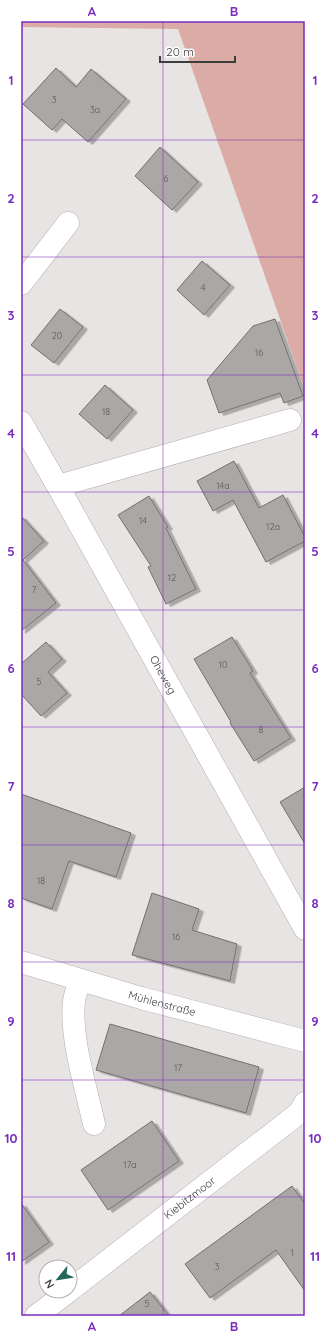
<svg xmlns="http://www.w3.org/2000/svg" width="326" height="1337" font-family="Quicksand,sans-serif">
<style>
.green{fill:#dbaba5}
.building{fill:#aba7a7;stroke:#736f6e;filter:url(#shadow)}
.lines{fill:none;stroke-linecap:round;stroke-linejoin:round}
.minor-casing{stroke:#b3afae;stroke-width:23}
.major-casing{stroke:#b3afae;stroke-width:23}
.minor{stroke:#fff;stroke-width:22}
.major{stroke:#fff;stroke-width:22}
.grid{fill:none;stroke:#7b2cbf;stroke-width:1;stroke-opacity:0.55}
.labels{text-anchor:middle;stroke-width:3;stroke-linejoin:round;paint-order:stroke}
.number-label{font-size:9px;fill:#595757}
.street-label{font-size:11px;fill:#3e3c3c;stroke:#fff}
.neatline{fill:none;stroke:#7b2cbf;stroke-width:1.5}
.grid-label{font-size:13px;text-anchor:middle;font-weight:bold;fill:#7b2cbf}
</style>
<defs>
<filter id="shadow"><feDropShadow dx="4.5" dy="2.5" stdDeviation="0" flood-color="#0004"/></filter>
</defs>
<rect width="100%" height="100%" fill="#e9e4e4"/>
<polygon class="green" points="21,21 305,21 305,390 178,29 21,27"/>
<g class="building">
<polygon points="56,68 76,87 91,69 126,99 88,142 62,119 52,130 23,104"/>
<polygon points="160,147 198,182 172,210 135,176"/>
<polygon points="202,261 230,285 204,315 177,290"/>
<polygon points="60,309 83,327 54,363 31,345"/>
<polygon points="275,319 303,396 284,403 280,393 219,413 207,380 253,326"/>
<polygon points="105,385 133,410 107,439 79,414"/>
<polygon points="234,461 259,508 283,495 305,537 305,541 266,562 233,500 213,511 197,481"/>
<polygon points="149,496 168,527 166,528 196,589 166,604 148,567 151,566 118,515"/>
<polygon points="21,516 44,541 23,560 56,603 21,631"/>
<polygon points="232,637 253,671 250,673 291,738 254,761 230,723 231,722 194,659"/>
<polygon points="46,642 62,659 48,672 67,693 41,716 21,694 21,664"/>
<polygon points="305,787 305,844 280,802"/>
<polygon points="21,794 131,833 116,877 69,861 52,909 21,898"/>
<polygon points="152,893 199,909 192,930 237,944 230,981 132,955"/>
<polygon points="110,1024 259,1067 246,1113 96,1070"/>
<polygon points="152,1121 179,1161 108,1210 81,1170"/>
<polygon points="292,1186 305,1204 305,1291 276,1250 210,1298 185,1264"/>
<polygon points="21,1203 49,1242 21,1262"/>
<polygon points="150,1292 169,1316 119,1316"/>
</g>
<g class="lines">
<defs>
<g id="minor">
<polyline points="21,284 68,223"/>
<path id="s1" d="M21,422l43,75 241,432"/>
<polyline points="58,486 290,420"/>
<path d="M80,980c-2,7 -5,14 -6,21 -4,37 12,86 20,123"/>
<path id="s2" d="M70,1290l229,-177 6,-10"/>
<polyline points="36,1316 69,1291"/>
</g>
<g id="major">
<path id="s3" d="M21,962l120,36 164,43"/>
</g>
</defs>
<use href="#minor" class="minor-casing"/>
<use href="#major" class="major-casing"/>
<use href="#minor" class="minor"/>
<use href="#major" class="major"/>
</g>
<path class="grid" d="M163,21v1295M21,140h284M21,257h284M21,375h284M21,492h284M21,610h284M21,727h284M21,845h284M21,962h284M21,1080h284M21,1197h284"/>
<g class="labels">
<g class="number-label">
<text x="54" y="103">3</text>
<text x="95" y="113">3a</text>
<text x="166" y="182">6</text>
<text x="203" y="291">4</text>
<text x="57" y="339">20</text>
<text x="259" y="356">16</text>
<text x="106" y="415">18</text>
<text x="223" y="489">14a</text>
<text x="143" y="524">14</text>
<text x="273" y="530">12a</text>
<text x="172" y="581">12</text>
<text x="34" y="593">7</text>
<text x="223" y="668">10</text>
<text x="39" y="685">5</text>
<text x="261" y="733">8</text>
<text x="41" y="884">18</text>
<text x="176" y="940">16</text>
<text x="178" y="1071">17</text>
<text x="130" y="1168">17a</text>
<text x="292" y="1256">1</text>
<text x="217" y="1270">3</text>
<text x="147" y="1307">5</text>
</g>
<g class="street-label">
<text dy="4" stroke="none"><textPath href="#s1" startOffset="290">Oheweg</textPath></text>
<text dy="4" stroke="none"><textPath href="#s3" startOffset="147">Mühlenstraße</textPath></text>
<text dy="4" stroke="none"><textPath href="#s2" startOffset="151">Kiebitzmoor</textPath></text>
</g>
</g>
<rect width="326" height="1337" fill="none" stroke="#ffffff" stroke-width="44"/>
<g transform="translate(58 1279) rotate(240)"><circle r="19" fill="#ffffff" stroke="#b2b1b1"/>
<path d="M0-3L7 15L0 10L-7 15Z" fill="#236759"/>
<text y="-6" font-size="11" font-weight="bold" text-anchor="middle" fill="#3e3c3c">N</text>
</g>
<path d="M160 56v6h75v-6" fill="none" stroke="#3e3c3c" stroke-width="2"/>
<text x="166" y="56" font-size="12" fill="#3e3c3c" stroke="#ffffff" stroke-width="3" paint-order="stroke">20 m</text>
<rect x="22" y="22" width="282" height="1293" class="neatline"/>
<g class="grid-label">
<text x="92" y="16">A</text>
<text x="234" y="16">B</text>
<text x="11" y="85">1</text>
<text x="315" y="85">1</text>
<text x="11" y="203">2</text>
<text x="315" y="203">2</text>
<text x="11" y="320">3</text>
<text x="315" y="320">3</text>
<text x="11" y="438">4</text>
<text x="315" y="438">4</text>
<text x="11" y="556">5</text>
<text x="315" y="556">5</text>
<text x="11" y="673">6</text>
<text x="315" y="673">6</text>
<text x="11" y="791">7</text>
<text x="315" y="791">7</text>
<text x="11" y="908">8</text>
<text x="315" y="908">8</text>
<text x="11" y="1026">9</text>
<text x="315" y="1026">9</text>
<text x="11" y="1143">10</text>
<text x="315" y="1143">10</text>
<text x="11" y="1261">11</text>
<text x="315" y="1261">11</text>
<text x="92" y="1331">A</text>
<text x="234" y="1331">B</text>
</g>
</svg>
